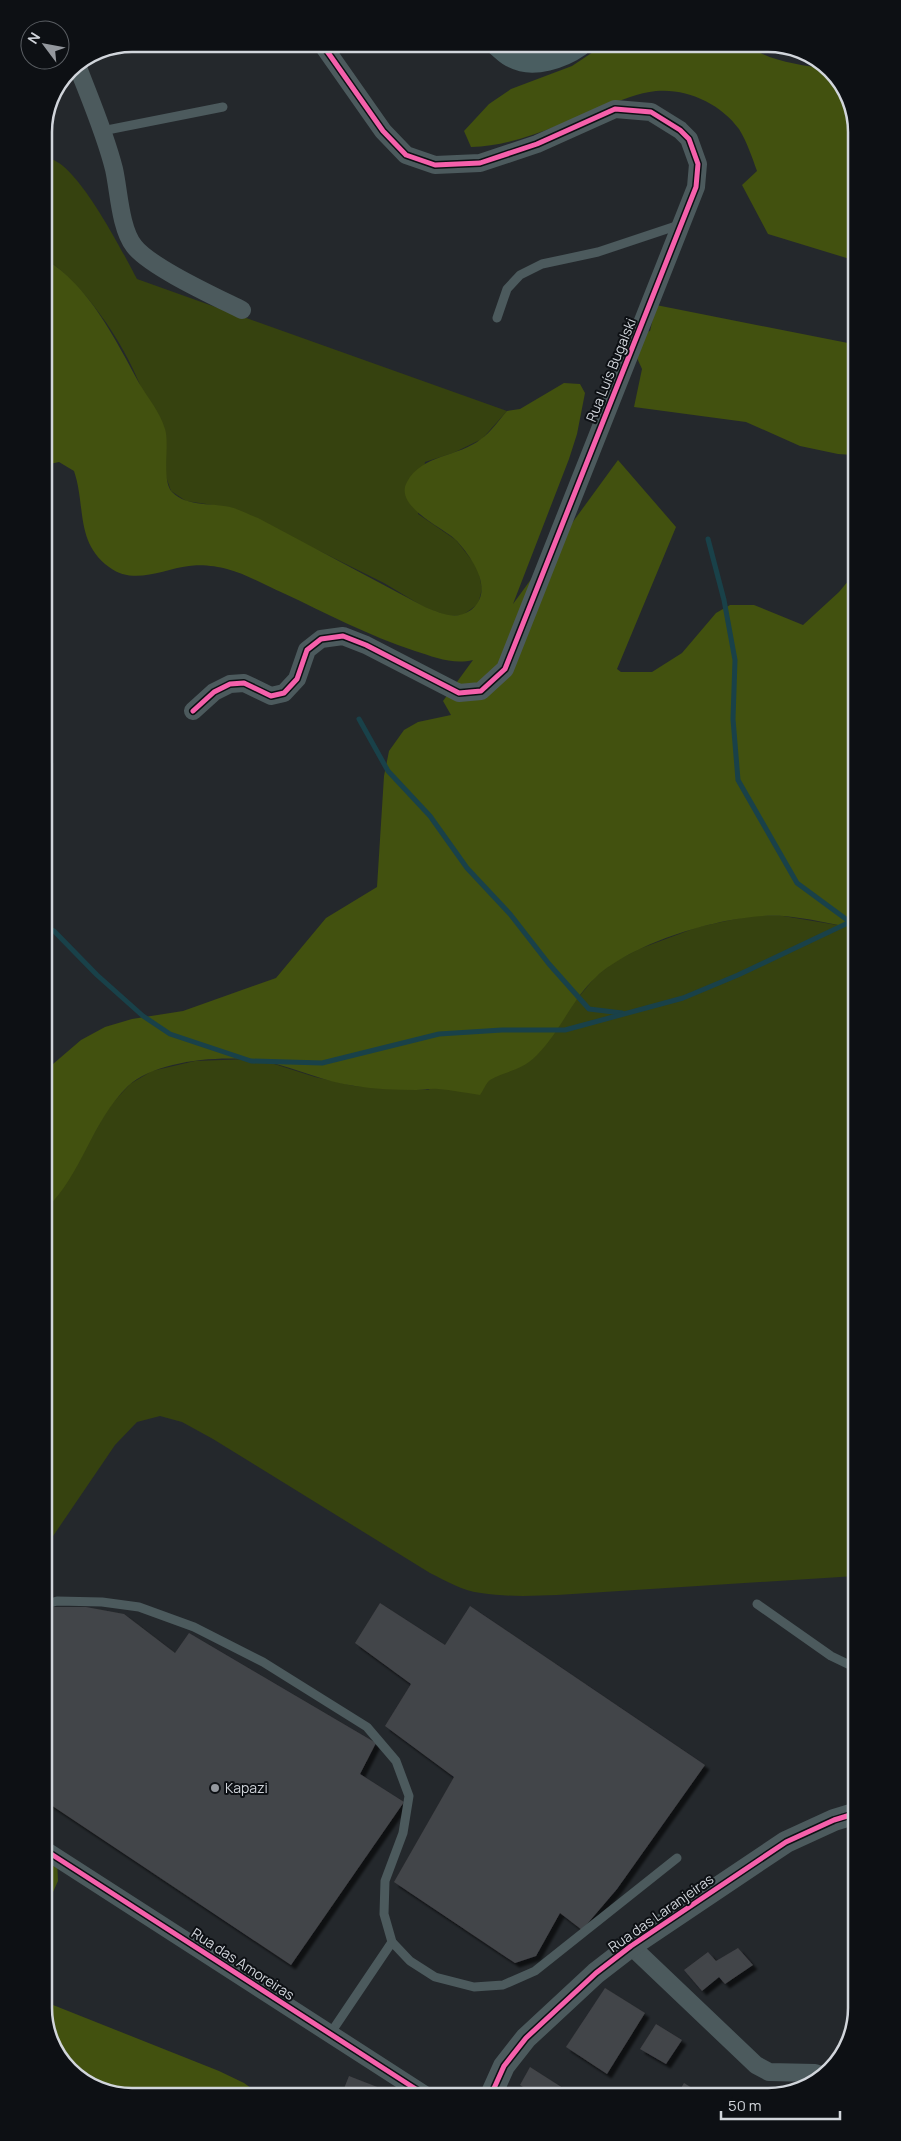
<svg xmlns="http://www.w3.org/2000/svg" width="901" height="2141" font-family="Manrope,sans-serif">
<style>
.green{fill:#36420f}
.forest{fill:#42510f}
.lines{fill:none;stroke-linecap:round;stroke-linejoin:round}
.stream{stroke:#194149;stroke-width:5}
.building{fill:#434448;filter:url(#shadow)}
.service{stroke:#4c5a5d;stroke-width:9}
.minor{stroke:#4c5a5d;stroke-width:18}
.tertiary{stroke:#4c5a5d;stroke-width:22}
.secondary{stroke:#4a5e61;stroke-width:25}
.cycleway-casing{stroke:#0d1014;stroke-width:8}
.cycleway{stroke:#f560ab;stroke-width:5}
.poi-dot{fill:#94989e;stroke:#0d1014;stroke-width:2}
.labels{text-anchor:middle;stroke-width:4;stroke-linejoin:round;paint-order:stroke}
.street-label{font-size:14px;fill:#d1d5db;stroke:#0d1014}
.poi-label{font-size:14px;fill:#d1d5db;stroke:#0d1014;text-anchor:start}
.rim{fill:none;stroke:#d1d5db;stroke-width:2.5}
</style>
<defs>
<filter id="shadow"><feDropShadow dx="4.5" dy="4.5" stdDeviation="1" flood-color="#0009"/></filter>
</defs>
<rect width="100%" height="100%" fill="#24282c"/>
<g class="green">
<path d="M44,158c30,-4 80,97 93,121l370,132 -25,28 -29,14 -28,9 -7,52 38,26 22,28 4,21 -4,15 -15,11 -15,1 -24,-9 -40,-24 -151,-75 -47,-7 -15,-10c-13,-34 -18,-72 -31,-106 -16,-42 -58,-104 -96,-127z"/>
<path d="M750,916h33l72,12 1,648 -299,19c-25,1 -51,2 -76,-2 -18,-2 -35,-12 -51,-20l-217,-134 -31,-17 -22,-6 -23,6 -22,23 -68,100 -1,-336 20,-26 43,-76 21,-23 22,-13 43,-10 54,-2 19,3 47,15 39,9 74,4 150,-92 17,-21 19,-15 25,-13 59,-22z"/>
</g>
<g class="forest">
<path d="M605,44h144l1,3c22,15 51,18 78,22l25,35v156l-85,-26 -26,-49 15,-14c-5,-14 -10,-29 -18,-42 -18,-25 -52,-41 -83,-38 -18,2 -34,9 -51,15 -43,17 -87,40 -134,41l-7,-16 25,-27 22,-15 61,-23z"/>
<path d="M44,258c46,29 70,79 95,125 9,15 21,29 26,46 5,15 -4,51 7,63 16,16 42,10 62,16 8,3 16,7 24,10l167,89c16,6 30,14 46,3 24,-19 2,-51 -14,-69 -12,-13 -64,-34 -50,-59 15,-28 52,-25 74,-43 10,-7 18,-19 26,-28l13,-2 44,-26 16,1 5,9 -8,41 -8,25 -56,145 105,-144 58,67 -59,142 4,3h31l30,-19 34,-40 14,-8h24l49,20 36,-33 15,-18 1,354c-24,-4 -48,-10 -71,-12 -52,-4 -150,25 -188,61 -24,22 -36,55 -59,78 -17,17 -30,15 -47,25 -4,3 -7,11 -10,15 -14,-2 -28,-5 -42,-6 -7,-1 -15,1 -22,1 -20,0 -41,-1 -61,-4 -31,-4 -58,-18 -88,-24 -37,-8 -110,-3 -139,24 -36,35 -46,88 -82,123v-139l35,-30 24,-13 27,-8 51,-8 93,-33 50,-60 51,-31 7,-111 5,-25 15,-21 14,-8 33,-7 -8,-14 30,-41c-20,5 -39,-3 -58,-9 -46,-15 -89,-38 -132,-58 -18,-8 -37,-19 -56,-24 -10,-3 -27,-5 -38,-3 -26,3 -55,20 -80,1 -34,-25 -23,-61 -35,-96l-15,-9 -14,3z"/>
<polygon points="656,305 853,344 853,455 838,454 800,446 746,422 634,407 642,369 633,349 642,333 650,331"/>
<polygon points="48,1845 57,1858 58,1881 48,1903"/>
<polygon points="48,2003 219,2071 244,2083 262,2096 126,2097 78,2079 48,2037"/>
</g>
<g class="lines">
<g class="stream">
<polyline points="708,539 724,600 735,660 733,719 738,780 797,883 850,922"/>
<polyline points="359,719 388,771 430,816 467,868 510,914 549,964 589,1009 622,1013"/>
<polyline points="46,926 54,931 97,975 143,1016 170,1034 251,1061 322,1063 439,1034 502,1030 565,1030 683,998 738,975 850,922 855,922"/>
</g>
</g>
<g class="building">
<polygon points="380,1603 445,1645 470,1606 705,1765 617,1889 582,1930 560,1913 536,1956 515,1963 394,1882 454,1777 385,1726 411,1684 355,1643"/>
<polygon points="47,1607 86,1607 124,1614 175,1653 189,1633 376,1743 360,1774 404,1802 291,1965 48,1803"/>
<polygon points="738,1948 753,1965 725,1984 719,1977 702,1991 684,1970 708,1952 716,1961"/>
<polygon points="605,1988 645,2013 607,2074 566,2047"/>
<polygon points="656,2024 682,2040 666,2064 640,2049"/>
<polygon points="530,2067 566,2090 563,2094 534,2094 520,2085"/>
<polygon points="349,2076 390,2092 389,2095 341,2096"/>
<polygon points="684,2083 700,2093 678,2093"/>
</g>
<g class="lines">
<g class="service">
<polyline points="102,131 223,107"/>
<polyline points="497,318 507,289 520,275 542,264 598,252 682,224"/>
<polyline points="47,1604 57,1601 102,1602 139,1607 194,1627 263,1662 367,1727 396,1761 409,1796 403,1833 385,1881 384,1914 392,1942"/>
<polyline points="757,1604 831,1656 856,1668"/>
<polyline points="330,2034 392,1942 410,1961 435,1977 474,1987 503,1985 535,1971 677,1858"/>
</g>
<g class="minor">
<path d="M77,65c13,34 28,68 37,104 5,22 6,59 20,77 16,21 82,51 108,64"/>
<polyline points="193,711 214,692 230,684 244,683 271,696 284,693 297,679 307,650 321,639 343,636 366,645 459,693 481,691 505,669 696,187 698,164 689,139 680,130 651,112 615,109 537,144 480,163 435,165 406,155 383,131 322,44"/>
<polyline points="48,1852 425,2095"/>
<polyline points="631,1946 756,2065 769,2072 815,2073 821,2075"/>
</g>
<polyline class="tertiary" points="491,2095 504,2066 526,2038 596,1973 631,1946 786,1842 834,1820 857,1813"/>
<path class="secondary" d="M498,44c5,4 10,10 16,12 19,10 48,0 65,-12"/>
<defs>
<g id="cycleway">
<polyline points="193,711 214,692 230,684 244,683 271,696 284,693 297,679 307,650 321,639 343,636 366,645 459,693 481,691 505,669 696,187 698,164 689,139 680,130 651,112 615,109 537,144 480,163 435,165 406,155 383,131 322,44"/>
<polyline points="48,1852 425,2095"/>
<polyline points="491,2095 504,2066 526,2038 596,1973 631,1946 786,1842 834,1820 857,1813"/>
</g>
</defs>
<use href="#cycleway" class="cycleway-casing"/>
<use href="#cycleway" class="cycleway"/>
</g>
<circle class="poi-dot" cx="215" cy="1788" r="5"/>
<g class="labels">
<g class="street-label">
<text transform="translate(611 370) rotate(-68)" y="5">Rua Luís Bugalski</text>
<text transform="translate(661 1913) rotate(-35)" y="5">Rua das Laranjeiras</text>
<text transform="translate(243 1964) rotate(33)" y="5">Rua das Amoreiras</text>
</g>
<g class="poi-label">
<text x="225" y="1793">Kapazi</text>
</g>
</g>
<path d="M0 0H901V2141H0ZM132 52H768A80 80 0 0 1 848 132V2008A80 80 0 0 1 768 2088H132A80 80 0 0 1 52 2008V132A80 80 0 0 1 132 52Z" fill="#0d1014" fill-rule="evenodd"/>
<path class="rim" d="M132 52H768A80 80 0 0 1 848 132V2008A80 80 0 0 1 768 2088H132A80 80 0 0 1 52 2008V132A80 80 0 0 1 132 52Z"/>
<g transform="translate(45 45) rotate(302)"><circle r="24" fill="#0d1014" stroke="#5b5f64"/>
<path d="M0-4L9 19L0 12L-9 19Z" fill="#94989e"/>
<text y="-8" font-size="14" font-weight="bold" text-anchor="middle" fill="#d1d5db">N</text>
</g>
<path d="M721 2111v8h119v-8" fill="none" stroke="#d1d5db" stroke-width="2.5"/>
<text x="728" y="2111" font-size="15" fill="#d1d5db" stroke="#0d1014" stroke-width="4" paint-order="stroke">50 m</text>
</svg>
